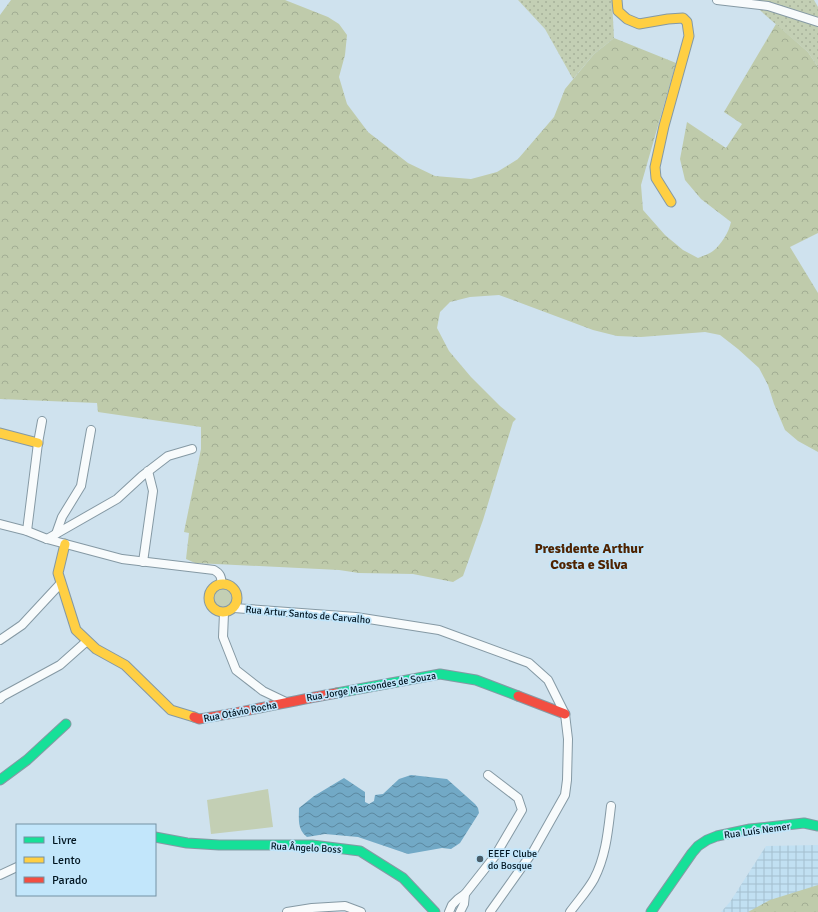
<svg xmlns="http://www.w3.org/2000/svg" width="818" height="912" font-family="Signika,sans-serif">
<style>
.industrial{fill:url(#industrial-grid)}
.grass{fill:url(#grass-dots)}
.forest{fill:url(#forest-crowns)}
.green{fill:#c3cfb4}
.water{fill:url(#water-waves)}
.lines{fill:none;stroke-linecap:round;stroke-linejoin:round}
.street-casing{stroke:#8599a4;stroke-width:10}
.fast-casing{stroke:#8599a4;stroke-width:11}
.slow-casing{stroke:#8599a4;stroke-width:11}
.jam-casing{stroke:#8599a4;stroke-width:11}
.street{stroke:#f8fbfc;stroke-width:8}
.fast{stroke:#16e098;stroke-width:9}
.slow{stroke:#ffcf43;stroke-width:9}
.jam{stroke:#f24e42;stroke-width:9}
.poi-dot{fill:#485d69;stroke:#c2e6fb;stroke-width:1.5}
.labels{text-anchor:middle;stroke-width:3.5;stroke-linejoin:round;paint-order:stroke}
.street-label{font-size:10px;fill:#001521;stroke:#c2e6fb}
.poi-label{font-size:10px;fill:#001521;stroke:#c2e6fb;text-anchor:start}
.district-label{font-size:14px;font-weight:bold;fill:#4f2300;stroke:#c2e6fb}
</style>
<defs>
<pattern id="industrial-grid" width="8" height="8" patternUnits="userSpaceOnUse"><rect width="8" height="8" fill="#c1e0f2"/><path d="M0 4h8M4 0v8" fill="none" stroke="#a4bfcf"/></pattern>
<pattern id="grass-dots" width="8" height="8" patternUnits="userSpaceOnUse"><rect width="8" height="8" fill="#c3cfb4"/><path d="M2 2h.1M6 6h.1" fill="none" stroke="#a6b19a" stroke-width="1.8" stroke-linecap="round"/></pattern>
<pattern id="forest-crowns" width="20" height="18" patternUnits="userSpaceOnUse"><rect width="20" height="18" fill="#bfcbab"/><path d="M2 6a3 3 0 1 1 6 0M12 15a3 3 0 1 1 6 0" fill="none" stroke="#a2ad93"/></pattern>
<pattern id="water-waves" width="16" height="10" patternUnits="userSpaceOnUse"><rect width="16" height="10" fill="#72a9c6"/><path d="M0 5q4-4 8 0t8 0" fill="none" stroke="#5b88a0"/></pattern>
</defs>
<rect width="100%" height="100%" fill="#cfe2ee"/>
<polygon class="industrial" points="818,845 818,912 721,912 730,902 766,846"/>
<g class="grass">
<polygon points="518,0 612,0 614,38 594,54 573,79 545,29"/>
<polygon points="748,0 814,0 818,7 818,67 808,52"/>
</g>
<g class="forest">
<path d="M11,0h274l43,17 11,7 8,11 -2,20 -6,22 8,27 21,28 40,31 27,13 36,3 26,-7 21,-13 36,-42 11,-28 29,-35 20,-16 62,25 -35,122 2,25 22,25 18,15 15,8c5,-2 11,-4 15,-7 8,-6 16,-19 18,-29l-30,-23 -16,-19 -5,-21 7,-37 39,26 16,-24 -18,-12 52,-88 32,28 10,15v166l-28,14 28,46v159l-20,-11 -13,-11 -11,-26 -6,-19 -9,-17 -21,-19 -18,-14 -15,-3 -64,5 -24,-1 -24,-6 -94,-35 -29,2 -20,5 -10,10 -3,16 12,23 22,26 29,29 16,13 -3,3 -30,98 -20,56 -10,6 -40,-8 -54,-1 -20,-3 -144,-7 -9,-4 3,-26 -5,-1 17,-83v-22l-103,-15 -1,-9 -97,-4v-384z"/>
<polygon points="818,885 818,912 748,912 770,900"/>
</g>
<g class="green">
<circle cx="223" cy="598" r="10"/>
<polygon points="268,789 273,827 211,834 207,800"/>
</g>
<path class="water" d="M411,775l36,4 28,25 3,4 1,5 -19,30 -9,6 -9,-1 -34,6 -50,-17 -33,-3 -18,3c-10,-8 -8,-18 -8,-29l15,-12 30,-18 21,14v10l4,2 5,-3 1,-6 8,-1 16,-15z"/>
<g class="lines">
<defs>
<g id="street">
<polyline points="717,0 768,6 818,22"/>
<path d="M0,524l27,7 20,8 75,20 92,11c7,4 7,7 8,14"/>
<polyline points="27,531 38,443 42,421"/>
<polyline points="56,534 62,517 81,486 91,430"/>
<polyline points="47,539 117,499 142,476 168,456 192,449"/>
<polyline points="143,562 153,491 148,471"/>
<polyline points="234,608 356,617 439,630 529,663 548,680 565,714 568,739 567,780 565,795 534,850 490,912"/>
<polyline points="224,613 223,637 236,670 263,691 286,702"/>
<polyline points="0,640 22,625 61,583"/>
<polyline points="0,699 3,696 60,665 87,641"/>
<polyline points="0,875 17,867"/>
<polyline points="287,912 312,908 345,906 361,912"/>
<polyline points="449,912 452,905 458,899 465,894 495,856 522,810 518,798 488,775"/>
<polyline points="460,912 464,904 465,894"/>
<path d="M570,912c8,-11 18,-22 24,-33 12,-23 14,-48 17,-73"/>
</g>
<g id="fast">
<polyline points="337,693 440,674 476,680 518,696"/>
<polyline points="0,780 27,760 66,724"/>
<polyline points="155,837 187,843 219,845 312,845 360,851 403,878 435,912"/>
<polyline points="651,912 692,853 698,846 707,840 717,836 750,829 804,823 818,826"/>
</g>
<g id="slow">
<polyline points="617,0 618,11 627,19 639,24 668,19 683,18 687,22 689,36 664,126 655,167 656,178 671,202"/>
<polyline points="0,433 38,443"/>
<polyline points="65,544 58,573 76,630 96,649 125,665 171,710 194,717"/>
<circle cx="223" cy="598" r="14"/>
</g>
<g id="jam">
<polyline points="518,696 565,714"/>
<path d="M194,717l5,2c46,-7 92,-18 138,-26"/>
</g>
</defs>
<use href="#street" class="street-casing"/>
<use href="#fast" class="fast-casing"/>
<use href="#slow" class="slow-casing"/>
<use href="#jam" class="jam-casing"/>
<use href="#street" class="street"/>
<use href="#fast" class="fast"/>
<use href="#slow" class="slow"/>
<use href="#jam" class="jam"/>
</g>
<circle class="poi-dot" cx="480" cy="859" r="4"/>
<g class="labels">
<g class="street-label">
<text transform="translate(308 614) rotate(5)" y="4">Rua Artur Santos de Carvalho</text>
<text transform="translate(371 686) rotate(-10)" y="4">Rua Jorge Marcondes de Souza</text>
<text transform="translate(240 711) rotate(-11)" y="4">Rua Otávio Rocha</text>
<text transform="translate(757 830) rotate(-8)" y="4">Rua Luís Nemer</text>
<text transform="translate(306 847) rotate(3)" y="4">Rua Ângelo Boss</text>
</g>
<g class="poi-label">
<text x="488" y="857">EEEF Clube<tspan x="488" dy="12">do Bosque</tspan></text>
</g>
<g class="district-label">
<text x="589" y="553">Presidente Arthur<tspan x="589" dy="16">Costa e Silva</tspan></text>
</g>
</g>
<rect x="16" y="824" width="140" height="72" fill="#c2e6fb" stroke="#7492a4"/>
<rect x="24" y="837" width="20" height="6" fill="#16e098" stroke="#7492a4"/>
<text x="52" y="844" font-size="12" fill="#001521">Livre</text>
<rect x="24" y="857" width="20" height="6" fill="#ffcf43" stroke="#7492a4"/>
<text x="52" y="864" font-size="12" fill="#001521">Lento</text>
<rect x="24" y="877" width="20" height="6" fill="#f24e42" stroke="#7492a4"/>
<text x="52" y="884" font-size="12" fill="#001521">Parado</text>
</svg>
